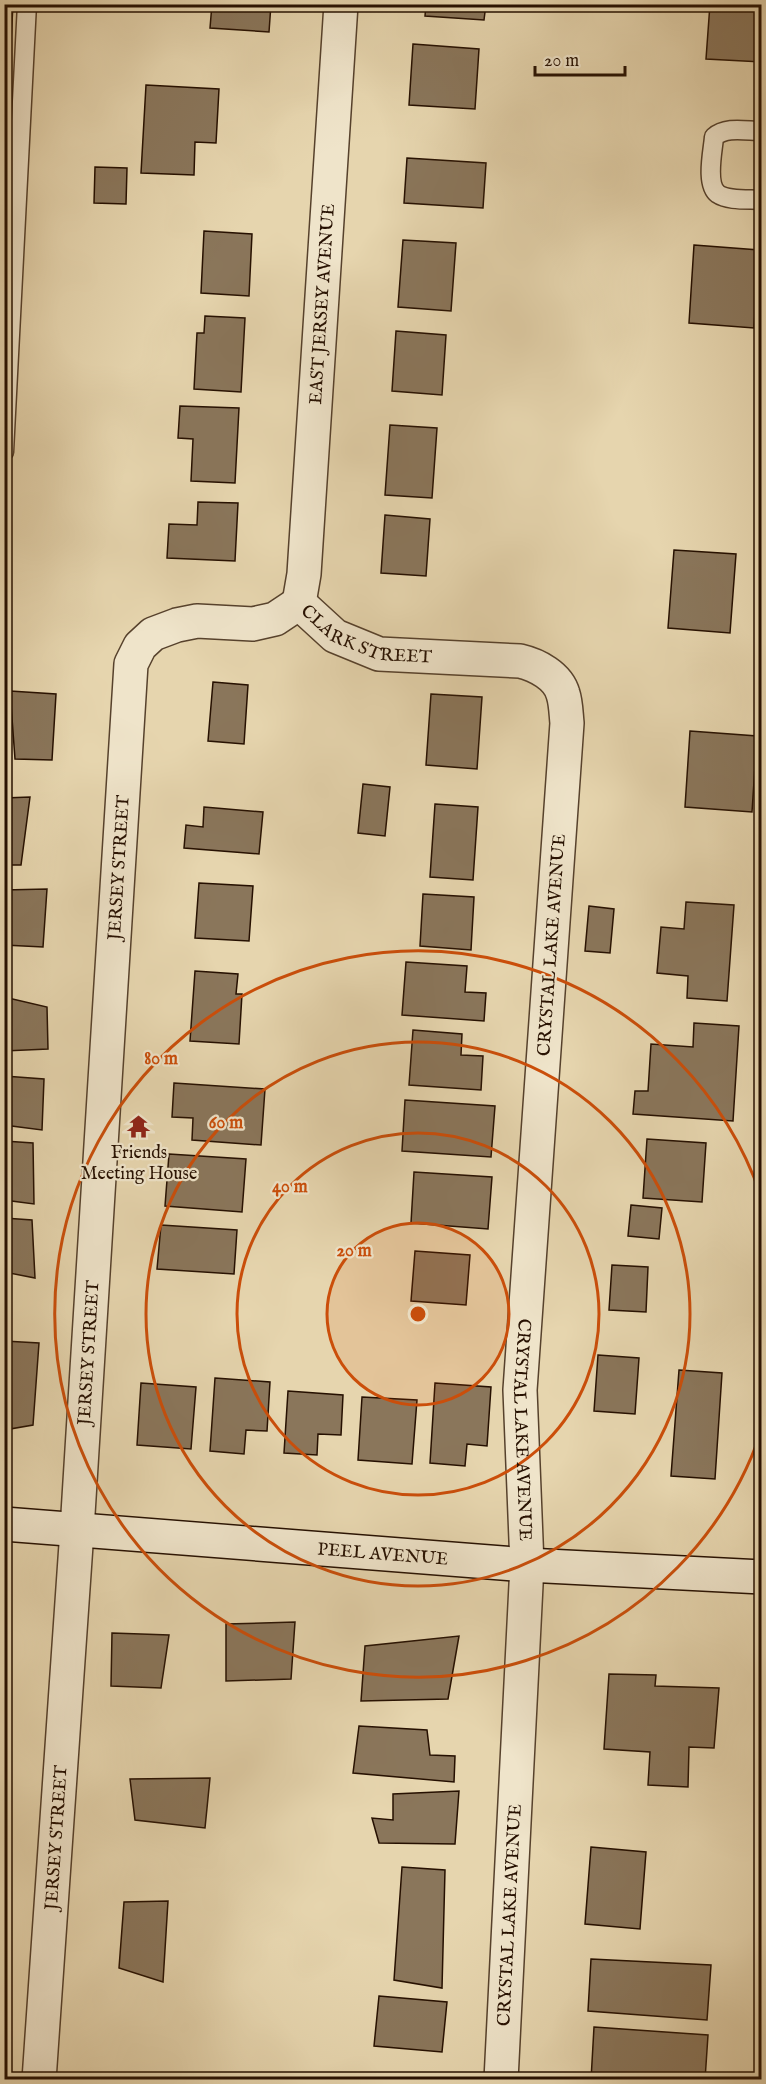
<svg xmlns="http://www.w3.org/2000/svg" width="766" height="2084" font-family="'IM FELL English',serif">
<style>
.building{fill:#8a765b;stroke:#261001;stroke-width:1.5}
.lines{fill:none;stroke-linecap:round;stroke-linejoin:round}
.lane-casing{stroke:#56412c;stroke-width:21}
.street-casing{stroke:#56412c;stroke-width:36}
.secondary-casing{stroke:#261001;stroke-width:36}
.lane{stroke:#efe4ca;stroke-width:18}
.street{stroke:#efe4ca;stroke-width:33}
.secondary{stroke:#efe4ca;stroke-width:33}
.ring{fill:none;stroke:#cb4e0a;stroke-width:3}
.labels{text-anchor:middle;stroke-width:4.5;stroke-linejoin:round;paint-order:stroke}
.street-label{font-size:18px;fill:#261001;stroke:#efe4ca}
.poi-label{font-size:18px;fill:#261001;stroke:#efe4ca}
.centre{fill:#cb4e0a;stroke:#efe4ca;stroke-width:3}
.ring-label{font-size:18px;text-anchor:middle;font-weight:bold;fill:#cb4e0a;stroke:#efe4ca;stroke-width:4.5;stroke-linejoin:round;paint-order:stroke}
</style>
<rect width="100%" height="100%" fill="#e6d5ae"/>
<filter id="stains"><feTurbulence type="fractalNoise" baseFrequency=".00333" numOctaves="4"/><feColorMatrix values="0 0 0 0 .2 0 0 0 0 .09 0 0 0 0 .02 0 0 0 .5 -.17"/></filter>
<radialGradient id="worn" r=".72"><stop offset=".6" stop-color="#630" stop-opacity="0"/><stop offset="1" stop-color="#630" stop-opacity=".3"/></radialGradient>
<g class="building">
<polygon points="4,4 13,4 4,171"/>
<polygon points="212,4 271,4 269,32 210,28"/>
<polygon points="426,4 486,4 484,20 425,16"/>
<polygon points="710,4 762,4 762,62 706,59"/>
<polygon points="413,44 479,49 475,109 409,105"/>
<polygon points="146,85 219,89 216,143 195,142 194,175 141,173"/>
<polygon points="407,158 486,163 483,208 404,203"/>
<polygon points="95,167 127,168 126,204 94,203"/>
<polygon points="204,231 252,234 249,296 201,293"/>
<polygon points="403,240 456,243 451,311 398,307"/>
<polygon points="694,245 759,250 754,328 689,323"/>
<polygon points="205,316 245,318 241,392 194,389 197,333 204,333"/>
<polygon points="396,331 446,335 442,395 392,391"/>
<polygon points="180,406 239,408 235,483 191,481 193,439 178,438"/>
<polygon points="390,425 437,428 432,498 385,495"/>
<polygon points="198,502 238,503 235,561 167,558 169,524 197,525"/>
<polygon points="385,515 430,519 426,576 381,573"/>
<polygon points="674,550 736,554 730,633 668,628"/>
<polygon points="213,682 248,685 244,744 208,741"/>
<polygon points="10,691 56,694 52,760 15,759"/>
<polygon points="431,694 482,697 477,769 426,765"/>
<polygon points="690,731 757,736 752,812 685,807"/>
<polygon points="363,784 390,787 385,836 358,833"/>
<polygon points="30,797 21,865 4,865 4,798"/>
<polygon points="435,804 478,807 473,880 430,877"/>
<polygon points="204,807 263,812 259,854 184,848 186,825 203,827"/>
<polygon points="199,883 253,886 249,941 195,938"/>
<polygon points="47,889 43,947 4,945 4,890"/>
<polygon points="423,894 474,897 471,950 420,946"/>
<polygon points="686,902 734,905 727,1001 687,998 688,976 657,973 661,927 684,929"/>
<polygon points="589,906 614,909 610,953 585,951"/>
<polygon points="406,962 467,966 465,992 486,993 484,1021 402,1015"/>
<polygon points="195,971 238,974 236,994 242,994 239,1044 190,1041"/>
<polygon points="4,997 47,1007 48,1049 4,1051"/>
<polygon points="694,1023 739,1026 733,1121 633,1114 635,1091 648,1091 651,1044 693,1047"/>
<polygon points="413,1030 462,1034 461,1055 483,1056 481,1090 409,1085"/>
<polygon points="4,1076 44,1079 42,1130 4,1125"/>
<polygon points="174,1083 265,1089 261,1145 192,1140 193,1118 172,1117"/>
<polygon points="405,1100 495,1106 491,1157 402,1151"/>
<polygon points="647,1139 706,1143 702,1202 643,1198"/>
<polygon points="4,1141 33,1143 34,1204 4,1200"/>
<polygon points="169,1154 246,1159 242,1212 165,1206"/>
<polygon points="414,1172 492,1177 488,1229 411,1223"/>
<polygon points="631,1205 662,1208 659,1239 628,1236"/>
<polygon points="4,1218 32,1220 35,1278 4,1272"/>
<polygon points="161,1225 237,1230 234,1274 157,1269"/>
<polygon points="415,1251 470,1255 466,1305 411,1301"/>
<polygon points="612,1265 648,1267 646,1312 609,1310"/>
<polygon points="4,1341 39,1343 33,1425 4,1430"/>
<polygon points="598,1355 639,1358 635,1414 594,1411"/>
<polygon points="679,1370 722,1373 715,1479 671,1476"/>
<polygon points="215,1378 270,1382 267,1431 246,1430 244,1454 210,1451"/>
<polygon points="141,1383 196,1387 191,1449 137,1445"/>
<polygon points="435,1383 491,1387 487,1446 467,1444 465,1466 430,1463"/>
<polygon points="288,1391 343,1395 341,1435 318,1434 317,1455 284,1453"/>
<polygon points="362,1397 417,1400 412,1464 358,1460"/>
<polygon points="295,1622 291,1679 226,1681 226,1624"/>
<polygon points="112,1633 169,1635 161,1688 111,1686"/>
<polygon points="459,1636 448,1699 361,1701 365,1646"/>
<polygon points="609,1674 656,1675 655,1686 719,1688 714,1748 689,1747 688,1787 648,1785 650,1752 604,1749"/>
<polygon points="359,1726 427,1730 430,1755 455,1756 454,1782 353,1773"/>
<polygon points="210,1778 205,1828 135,1820 130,1779"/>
<polygon points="459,1791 455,1844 379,1843 372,1818 393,1820 393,1794"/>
<polygon points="591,1847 646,1852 640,1929 585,1924"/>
<polygon points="402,1867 445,1870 442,1988 394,1980"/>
<polygon points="168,1901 163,1982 119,1968 124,1902"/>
<polygon points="591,1959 711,1965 707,2020 588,2011"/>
<polygon points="379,1996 447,2002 442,2052 374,2046"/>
<polygon points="594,2027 708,2035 705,2080 591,2080"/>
<polygon points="384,2073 434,2080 382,2080"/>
</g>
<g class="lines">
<defs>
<g id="lane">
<path d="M762,131c-16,0 -36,-5 -48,6 -1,14 -9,47 4,57 10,7 31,5 44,6"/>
<polyline points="4,452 27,4"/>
</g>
<g id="street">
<path id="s1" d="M299,603l36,33 44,18 141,7c17,4 38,15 43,33 3,9 3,20 4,29l-47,667 7,175 -26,515"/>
<path id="s2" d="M299,603l5,-29 37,-570"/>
<path id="s3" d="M39,2080l38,-550 54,-866 9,-18 13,-12 24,-9 20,-4 56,3 22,-5 24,-16"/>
</g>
<g id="secondary">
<path id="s4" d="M4,1524l523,41 235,12"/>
</g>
</defs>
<use href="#lane" class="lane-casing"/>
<use href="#street" class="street-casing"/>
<use href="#secondary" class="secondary-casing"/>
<use href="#lane" class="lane"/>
<use href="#street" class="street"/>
<use href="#secondary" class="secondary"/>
</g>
<circle cx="418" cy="1314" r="91" fill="#cb4e0a" fill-opacity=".12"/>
<g class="ring">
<circle cx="418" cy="1314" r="91"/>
<circle cx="418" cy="1314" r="181"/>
<circle cx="418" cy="1314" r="272"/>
<path d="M761 1432A363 363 0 1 1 761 1196"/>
</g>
<defs>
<symbol id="temple-bare" viewBox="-9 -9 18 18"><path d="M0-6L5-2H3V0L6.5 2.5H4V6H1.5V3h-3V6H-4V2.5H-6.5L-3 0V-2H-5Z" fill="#8f2418" stroke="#efe4ca" stroke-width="2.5" paint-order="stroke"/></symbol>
</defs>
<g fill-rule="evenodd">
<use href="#temple-bare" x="122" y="1110" width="33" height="33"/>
</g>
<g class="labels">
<g class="street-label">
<text dy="6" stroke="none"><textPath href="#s2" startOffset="300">EAST JERSEY AVENUE</textPath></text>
<text dy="6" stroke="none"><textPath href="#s1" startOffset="78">CLARK STREET</textPath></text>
<text dy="6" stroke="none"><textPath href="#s3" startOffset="1215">JERSEY STREET</textPath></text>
<text transform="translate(551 945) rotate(-86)" y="6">CRYSTAL LAKE AVENUE</text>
<text dy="6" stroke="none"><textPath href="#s3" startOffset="729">JERSEY STREET</textPath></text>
<text dy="6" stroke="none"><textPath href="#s1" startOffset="1032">CRYSTAL LAKE AVENUE</textPath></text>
<text dy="6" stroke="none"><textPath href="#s4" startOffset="380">PEEL AVENUE</textPath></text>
<text dy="6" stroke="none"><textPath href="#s3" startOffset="243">JERSEY STREET</textPath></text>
<text transform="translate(509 1915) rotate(-87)" y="6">CRYSTAL LAKE AVENUE</text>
</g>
<g class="poi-label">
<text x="139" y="1158">Friends<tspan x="139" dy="21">Meeting House</tspan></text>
</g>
</g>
<circle cx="418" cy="1314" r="9" class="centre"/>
<g class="ring-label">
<text x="161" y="1064">80 m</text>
<text x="226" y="1128">60 m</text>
<text x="290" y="1192">40 m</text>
<text x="354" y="1256">20 m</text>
</g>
<rect width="766" height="2084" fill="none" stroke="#e6d5ae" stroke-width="24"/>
<rect x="6" y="6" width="754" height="2072" fill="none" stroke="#261001" stroke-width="3"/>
<rect x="12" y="12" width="742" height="2060" fill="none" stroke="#261001" stroke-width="1.5"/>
<path d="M535 66v9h90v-9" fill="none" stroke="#261001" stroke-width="3"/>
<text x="544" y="66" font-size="18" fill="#261001" stroke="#efe4ca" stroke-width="4.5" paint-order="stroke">20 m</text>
<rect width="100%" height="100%" filter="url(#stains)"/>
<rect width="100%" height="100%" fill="url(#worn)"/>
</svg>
